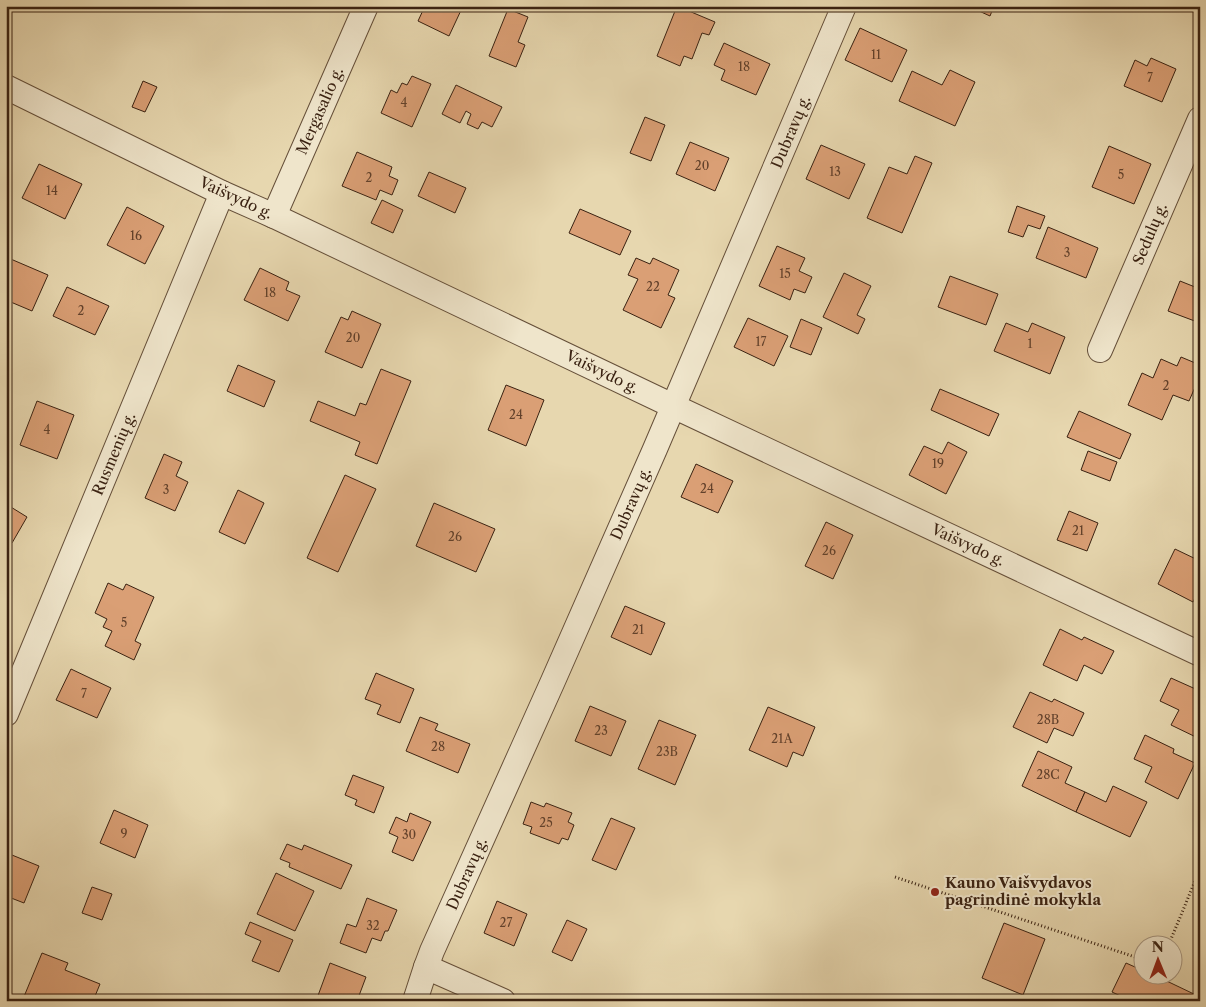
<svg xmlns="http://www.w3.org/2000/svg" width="1206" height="1007" font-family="'Libre Caslon Text',serif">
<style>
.building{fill:#da9f75;stroke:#3a2212}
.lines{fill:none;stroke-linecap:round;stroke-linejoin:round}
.street-casing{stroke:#654f39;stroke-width:26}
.path{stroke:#3a2212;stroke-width:3;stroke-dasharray:1 2.5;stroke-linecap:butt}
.street{stroke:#efe5cb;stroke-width:24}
.poi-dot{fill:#8f2418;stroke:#efe5cb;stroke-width:2}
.labels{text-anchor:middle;stroke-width:4;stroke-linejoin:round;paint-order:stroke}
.number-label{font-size:12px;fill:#62412b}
.street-label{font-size:15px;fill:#3a2212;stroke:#efe5cb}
.poi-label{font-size:15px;font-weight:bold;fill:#3a2212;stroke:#efe5cb;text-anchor:start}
</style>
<rect width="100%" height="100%" fill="#e7d7af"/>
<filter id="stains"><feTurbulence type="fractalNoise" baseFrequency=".004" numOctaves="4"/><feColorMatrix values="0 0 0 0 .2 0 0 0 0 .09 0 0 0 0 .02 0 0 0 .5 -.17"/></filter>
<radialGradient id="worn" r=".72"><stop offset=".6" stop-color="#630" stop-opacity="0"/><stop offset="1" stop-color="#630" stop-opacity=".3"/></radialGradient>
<g class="building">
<polygon points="425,6 463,6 449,36 418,21"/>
<polygon points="677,6 715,22 709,35 702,33 692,59 684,56 680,66 657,56"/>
<polygon points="968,6 994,6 990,16"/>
<polygon points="1180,6 1200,6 1200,15"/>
<polygon points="508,9 528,17 518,42 525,45 516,67 489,56"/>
<polygon points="860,28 907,50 892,82 845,60"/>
<polygon points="724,43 770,64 756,95 721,80 725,70 714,65"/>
<polygon points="1151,58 1176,69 1162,102 1124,86 1135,60 1147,66"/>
<polygon points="950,70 975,82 955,126 899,101 912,71 942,85"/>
<polygon points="412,76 431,84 412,127 381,113 391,90 397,93 402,83 407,85"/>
<polygon points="143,81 157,87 145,112 132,107"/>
<polygon points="456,85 502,107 492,127 482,122 478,129 467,124 471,114 466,111 460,123 442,114"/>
<polygon points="645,117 665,125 651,161 630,153"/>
<polygon points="690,142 729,158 715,191 676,174"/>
<polygon points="821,145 865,164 849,199 806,179"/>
<polygon points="1109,146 1151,164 1134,204 1092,187"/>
<polygon points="357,152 392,167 389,176 398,180 392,195 380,190 376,200 342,186"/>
<polygon points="915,156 932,163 902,233 867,218 889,167 907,174"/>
<polygon points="39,164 82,184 65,219 22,198"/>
<polygon points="429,172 466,188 455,213 418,196"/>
<polygon points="382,200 403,210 393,233 371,223"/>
<polygon points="1017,206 1045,216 1040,229 1028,225 1023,237 1008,232"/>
<polygon points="127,207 164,226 145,264 107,245"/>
<polygon points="580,209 631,231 620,255 569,233"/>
<polygon points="1048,227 1098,248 1086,278 1036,258"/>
<polygon points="777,246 805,258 799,271 812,277 805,293 794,289 790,300 759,286"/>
<polygon points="6,257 48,275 32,311 6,300"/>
<polygon points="636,258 650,264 653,258 679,270 668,295 675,298 661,328 623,310 638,279 628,275"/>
<polygon points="260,268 289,282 286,290 300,296 288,321 244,300"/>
<polygon points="844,273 871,286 857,315 865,319 858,334 823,317"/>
<polygon points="950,276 998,294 986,325 938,307"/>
<polygon points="1180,281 1200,289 1200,323 1168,311"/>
<polygon points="67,287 109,306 95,335 53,316"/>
<polygon points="352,311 381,324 362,368 325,352 341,317 348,320"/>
<polygon points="748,318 788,336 774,366 734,347"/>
<polygon points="801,319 822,328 811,355 790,347"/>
<polygon points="1006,323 1028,332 1032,323 1065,337 1050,374 994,351"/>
<polygon points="1181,357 1200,365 1200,376 1189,401 1173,395 1162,420 1128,405 1142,373 1153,378 1161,359 1177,366"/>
<polygon points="238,365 275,381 264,407 227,391"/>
<polygon points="381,369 411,381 377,464 355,455 360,442 310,421 318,401 355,416 360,403 366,405"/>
<polygon points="506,385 544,400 526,446 488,430"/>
<polygon points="940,389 999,414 989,436 931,410"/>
<polygon points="37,401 74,415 57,459 20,445"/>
<polygon points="1079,411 1131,434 1120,459 1067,437"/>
<polygon points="948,442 967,452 946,494 909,475 924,446 942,454"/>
<polygon points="1088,451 1117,462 1110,481 1081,470"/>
<polygon points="164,454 182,462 176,476 188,482 175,511 145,498"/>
<polygon points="696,464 733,481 718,513 681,497"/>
<polygon points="345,475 376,489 338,572 307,558"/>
<polygon points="238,490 264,503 245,544 219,532"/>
<polygon points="434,503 495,529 476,572 416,546"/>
<polygon points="6,504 27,517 12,543 6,540"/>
<polygon points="1069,511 1098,523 1087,551 1057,540"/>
<polygon points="826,522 853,535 833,579 805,566"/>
<polygon points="1175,549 1200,561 1200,588 1193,602 1158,584"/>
<polygon points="108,583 123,590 126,584 154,597 135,641 141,644 134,660 105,646 112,631 103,627 107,619 95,613"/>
<polygon points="625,606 665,623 651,655 611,637"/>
<polygon points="1060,629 1082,640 1084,637 1114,651 1102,674 1084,665 1077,681 1043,665"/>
<polygon points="71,669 111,688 97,718 56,700"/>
<polygon points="376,673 414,689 400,723 377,714 381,705 365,699"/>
<polygon points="1171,678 1200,691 1200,739 1171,725 1179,710 1160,701"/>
<polygon points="1030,692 1052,702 1054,699 1084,713 1073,736 1054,728 1047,743 1013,727"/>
<polygon points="590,706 626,721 611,756 575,741"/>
<polygon points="768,707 815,727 803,756 793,752 787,767 749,750"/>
<polygon points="420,717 438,724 435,730 470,744 458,773 406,751"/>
<polygon points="659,720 696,735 675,785 638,769"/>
<polygon points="1145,735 1174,749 1173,753 1195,763 1178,799 1145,782 1152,767 1134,759"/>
<polygon points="1038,751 1072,767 1065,783 1085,792 1076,812 1022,786"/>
<polygon points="353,775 384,787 374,813 355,805 357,800 345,795"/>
<polygon points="1113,786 1147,802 1130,837 1076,812 1085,792 1106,802"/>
<polygon points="531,802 544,807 546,803 572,813 568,822 574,825 568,840 562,838 559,844 530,833 532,827 523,824"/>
<polygon points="114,810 148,825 135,858 100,843"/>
<polygon points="410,813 431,822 413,861 392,852 398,837 389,833 396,817 407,822"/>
<polygon points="611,818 635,828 616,870 592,860"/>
<polygon points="287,844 302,850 304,845 352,865 341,889 289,867 290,863 280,859"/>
<polygon points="7,853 39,866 24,903 6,896 6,856"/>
<polygon points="276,873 314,891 295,931 257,914"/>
<polygon points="92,887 112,894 102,920 82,913"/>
<polygon points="367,898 397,910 388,931 385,931 381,941 372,938 366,953 340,943 347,924 356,927"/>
<polygon points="497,901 527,914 514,946 484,933"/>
<polygon points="567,920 587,929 572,961 552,952"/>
<polygon points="250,922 293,940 279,972 252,961 261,941 245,934"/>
<polygon points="1004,923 1045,939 1023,995 982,978"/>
<polygon points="42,953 68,963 65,970 100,984 93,1001 28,1001 23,999"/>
<polygon points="330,963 366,977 357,1001 316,1001"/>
<polygon points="1126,963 1144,971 1144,974 1152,974 1196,995 1193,1001 1131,1001 1112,992"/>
</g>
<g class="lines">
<defs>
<g id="street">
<polyline points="6,87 222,193 274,216 673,406 1200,654"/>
<polyline points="274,216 366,6"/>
<polyline points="1100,350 1200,119"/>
<polyline points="6,714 222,193"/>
<polyline points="426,967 503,1001"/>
<polyline points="415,1001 426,967 432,951 553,681 655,449 844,6"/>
</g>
</defs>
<use href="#street" class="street-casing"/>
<g class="path">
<polyline points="895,877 1144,960"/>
<polyline points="1169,944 1200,869"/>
</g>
<use href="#street" class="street"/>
</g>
<circle class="poi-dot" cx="935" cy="892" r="5"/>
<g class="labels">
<g class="number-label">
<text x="876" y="59">11</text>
<text x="744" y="71">18</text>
<text x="1150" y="82">7</text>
<text x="404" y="107">4</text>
<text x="702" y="170">20</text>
<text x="835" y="176">13</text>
<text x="1121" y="179">5</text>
<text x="369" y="182">2</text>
<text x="52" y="195">14</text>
<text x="136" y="240">16</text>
<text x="1067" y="257">3</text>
<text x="785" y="278">15</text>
<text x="653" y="291">22</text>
<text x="270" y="297">18</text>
<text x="81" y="315">2</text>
<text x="353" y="342">20</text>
<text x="761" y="346">17</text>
<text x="1030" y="348">1</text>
<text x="1166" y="390">2</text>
<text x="516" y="419">24</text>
<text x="47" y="434">4</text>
<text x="938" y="468">19</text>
<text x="707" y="493">24</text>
<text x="166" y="494">3</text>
<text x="1078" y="535">21</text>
<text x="455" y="541">26</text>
<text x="829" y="555">26</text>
<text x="124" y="627">5</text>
<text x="638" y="634">21</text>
<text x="84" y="698">7</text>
<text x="1048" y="724">28B</text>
<text x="601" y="735">23</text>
<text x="782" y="743">21A</text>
<text x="438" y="751">28</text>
<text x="667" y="756">23B</text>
<text x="1048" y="779">28C</text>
<text x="546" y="827">25</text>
<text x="124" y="838">9</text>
<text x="409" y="839">30</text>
<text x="506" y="927">27</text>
<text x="373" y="930">32</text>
</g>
<g class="street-label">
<text transform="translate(320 111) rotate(-66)" y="5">Mergasalio g.</text>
<text transform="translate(791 132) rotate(-67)" y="5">Dubravų g.</text>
<text transform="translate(236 198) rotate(25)" y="5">Vaišvydo g.</text>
<text transform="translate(1150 234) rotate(-67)" y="5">Sedulų g.</text>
<text transform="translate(602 372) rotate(26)" y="5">Vaišvydo g.</text>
<text transform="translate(114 454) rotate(-67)" y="5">Rusmenių g.</text>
<text transform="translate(631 504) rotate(-66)" y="5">Dubravų g.</text>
<text transform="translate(968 545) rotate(25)" y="5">Vaišvydo g.</text>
<text transform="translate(467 874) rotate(-66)" y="5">Dubravų g.</text>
</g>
<g class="poi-label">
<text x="945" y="888">Kauno Vaišvydavos<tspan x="945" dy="17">pagrindinė mokykla</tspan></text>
</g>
</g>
<rect width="1206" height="1007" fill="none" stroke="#e7d7af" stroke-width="25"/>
<rect x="8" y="8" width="1191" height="992" fill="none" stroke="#3a2212" stroke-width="2.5"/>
<rect x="12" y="12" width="1181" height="982" fill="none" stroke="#3a2212"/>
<g transform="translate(1158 960) rotate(359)"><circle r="24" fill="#efe5cb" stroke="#a79781"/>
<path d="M0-4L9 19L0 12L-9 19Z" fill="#8f2418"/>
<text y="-8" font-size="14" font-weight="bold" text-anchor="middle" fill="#3a2212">N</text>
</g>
<rect width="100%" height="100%" filter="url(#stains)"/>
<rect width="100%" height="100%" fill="url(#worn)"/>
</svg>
